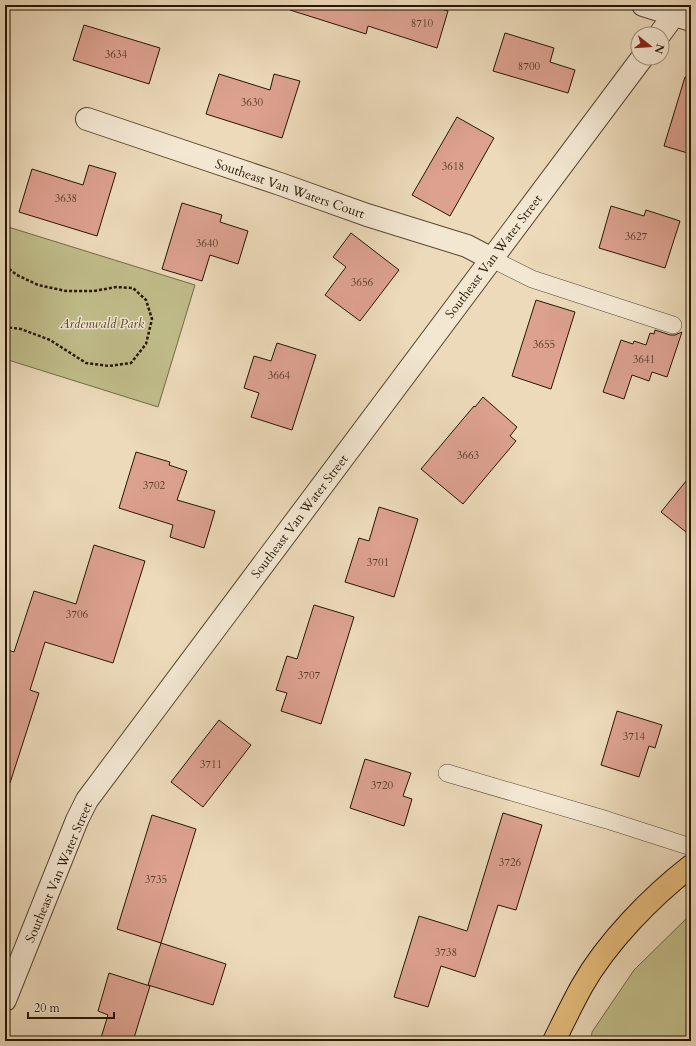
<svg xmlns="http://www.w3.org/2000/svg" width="696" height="1046" font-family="Cardo,serif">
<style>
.green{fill:#c0bd8a;stroke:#736a46}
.building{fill:#dca18f;stroke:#261603}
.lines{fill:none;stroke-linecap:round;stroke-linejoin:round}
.lane-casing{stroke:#584731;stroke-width:18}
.street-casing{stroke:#584731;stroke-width:24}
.primary-casing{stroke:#261603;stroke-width:24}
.path{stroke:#261603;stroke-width:2.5;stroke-dasharray:3 2;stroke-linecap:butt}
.lane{stroke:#f3e7d2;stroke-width:17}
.street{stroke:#f3e7d2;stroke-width:22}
.primary{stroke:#e6bd7d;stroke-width:22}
.labels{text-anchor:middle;stroke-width:3;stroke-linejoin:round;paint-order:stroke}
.number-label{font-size:11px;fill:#543926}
.street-label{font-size:13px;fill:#261603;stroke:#f3e7d2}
.park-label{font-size:13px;font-style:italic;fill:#54482c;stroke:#f3e7d2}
</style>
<rect width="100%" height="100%" fill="#ecdaba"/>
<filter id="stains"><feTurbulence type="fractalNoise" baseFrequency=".005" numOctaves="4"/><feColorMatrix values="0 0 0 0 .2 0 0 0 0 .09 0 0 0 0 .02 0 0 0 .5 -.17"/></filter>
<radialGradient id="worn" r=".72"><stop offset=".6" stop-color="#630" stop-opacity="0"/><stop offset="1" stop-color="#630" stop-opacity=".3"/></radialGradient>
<g class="green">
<polygon points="5,226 195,285 158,407 5,359"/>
<polygon points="691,914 691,1041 591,1041 592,1032 634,970"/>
</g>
<g class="building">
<polygon points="291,5 428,5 448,11 437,48 368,26 366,34 290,10"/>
<polygon points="84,25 160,48 149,84 73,60"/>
<polygon points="505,33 554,48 550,62 575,70 568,93 493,71"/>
<polygon points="219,74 270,90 274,74 300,81 282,138 206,114"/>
<polygon points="685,77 691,78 691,154 664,146"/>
<polygon points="457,117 494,138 450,216 412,195"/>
<polygon points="89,165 116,173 97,236 19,212 32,169 83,185"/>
<polygon points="182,203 222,215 220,222 248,231 238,264 210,255 202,281 162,269"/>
<polygon points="611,206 644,216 646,210 680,221 665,268 599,248"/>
<polygon points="351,233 399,270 360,321 325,295 346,267 333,257"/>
<polygon points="536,300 575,312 551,389 512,376"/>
<polygon points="655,330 670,335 675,335 682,332 667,377 652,372 649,381 632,375 624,399 603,392 621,340 633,344 634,341 646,345 650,333 654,334"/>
<polygon points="277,343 316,355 292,430 251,417 259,393 244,388 254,356 271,361"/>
<polygon points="483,397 517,427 510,436 516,441 463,504 421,469 474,406 475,407"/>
<polygon points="136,452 170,462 169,465 187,471 177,500 215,511 204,548 170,537 173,525 119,508"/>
<polygon points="691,475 691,536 661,512"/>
<polygon points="379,507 418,519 394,597 345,582 359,538 369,541"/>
<polygon points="94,545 145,561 113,663 45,642 30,690 39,693 10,783 5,782 5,649 14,652 34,591 76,604"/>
<polygon points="314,605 354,617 321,724 281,711 287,693 276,690 287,656 297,659"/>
<polygon points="617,711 662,725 655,748 649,746 639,777 601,765"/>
<polygon points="219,720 251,745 203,807 171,782"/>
<polygon points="365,759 411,773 403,796 412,799 404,826 350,808"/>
<polygon points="503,813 542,825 516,910 498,905 475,977 441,966 428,1007 394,997 419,916 467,931"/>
<polygon points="152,815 196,829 161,943 117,929"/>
<polygon points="161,943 226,964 213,1005 148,985"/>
<polygon points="109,973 150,986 133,1041 100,1041 108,1015 98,1011"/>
</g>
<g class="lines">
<defs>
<g id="lane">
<polyline points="492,259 532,279 673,325"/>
<polyline points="447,773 607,820 691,847"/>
</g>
<g id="street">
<polyline points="643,5 691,20"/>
<polyline points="660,34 674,15"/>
<polyline points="87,119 280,184 367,215 467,246 492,259"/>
<polyline points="5,1000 77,820 87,800 642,58"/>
</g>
<path id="primary" d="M554,1041c9,-18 18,-37 28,-55 25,-44 69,-89 109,-120"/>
</defs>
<use href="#lane" class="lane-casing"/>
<use href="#street" class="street-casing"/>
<use href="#primary" class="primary-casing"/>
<polyline class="path" points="5,266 17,275 38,285 66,291 94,291 116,287 133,288 146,300 152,319 146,344 131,363 109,366 86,363 50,340 21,329 5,327"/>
<use href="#lane" class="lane"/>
<use href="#street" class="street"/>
<use href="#primary" class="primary"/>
</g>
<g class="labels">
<g class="number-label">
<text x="422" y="27">8710</text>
<text x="116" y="58">3634</text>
<text x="529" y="70">8700</text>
<text x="252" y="106">3630</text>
<text x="453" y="170">3618</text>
<text x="66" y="202">3638</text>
<text x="636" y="240">3627</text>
<text x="207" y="247">3640</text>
<text x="362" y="286">3656</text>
<text x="544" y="348">3655</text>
<text x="644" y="363">3641</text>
<text x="279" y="379">3664</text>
<text x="468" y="459">3663</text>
<text x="154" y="489">3702</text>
<text x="378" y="566">3701</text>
<text x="77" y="618">3706</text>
<text x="309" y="679">3707</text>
<text x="634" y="740">3714</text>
<text x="211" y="768">3711</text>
<text x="382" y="789">3720</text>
<text x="510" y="866">3726</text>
<text x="156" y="883">3735</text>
<text x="446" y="956">3738</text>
</g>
<g class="street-label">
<text transform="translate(290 188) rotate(19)" y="5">Southeast Van Waters Court</text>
<text transform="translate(493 256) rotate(-53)" y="5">Southeast Van Water Street</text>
<text transform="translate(299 516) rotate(-53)" y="5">Southeast Van Water Street</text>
<text transform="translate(58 872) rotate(-67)" y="5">Southeast Van Water Street</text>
</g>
<g class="park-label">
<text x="102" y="328">Ardenwald Park</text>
</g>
</g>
<rect width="696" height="1046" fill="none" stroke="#ecdaba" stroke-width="20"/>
<rect x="6" y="6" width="684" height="1034" fill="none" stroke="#261603" stroke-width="2"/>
<rect x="10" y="10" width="676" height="1026" fill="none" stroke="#261603"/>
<g transform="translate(650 46) rotate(107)"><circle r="19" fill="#f3e7d2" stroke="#a1937f"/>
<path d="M0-3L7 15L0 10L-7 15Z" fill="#8f2418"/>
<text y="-6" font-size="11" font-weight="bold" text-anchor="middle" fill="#261603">N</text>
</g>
<path d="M28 1012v6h86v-6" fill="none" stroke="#261603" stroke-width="2"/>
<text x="34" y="1012" font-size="12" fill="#261603" stroke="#f3e7d2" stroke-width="3" paint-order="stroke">20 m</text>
<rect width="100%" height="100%" filter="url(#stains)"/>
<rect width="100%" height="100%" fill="url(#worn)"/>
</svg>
